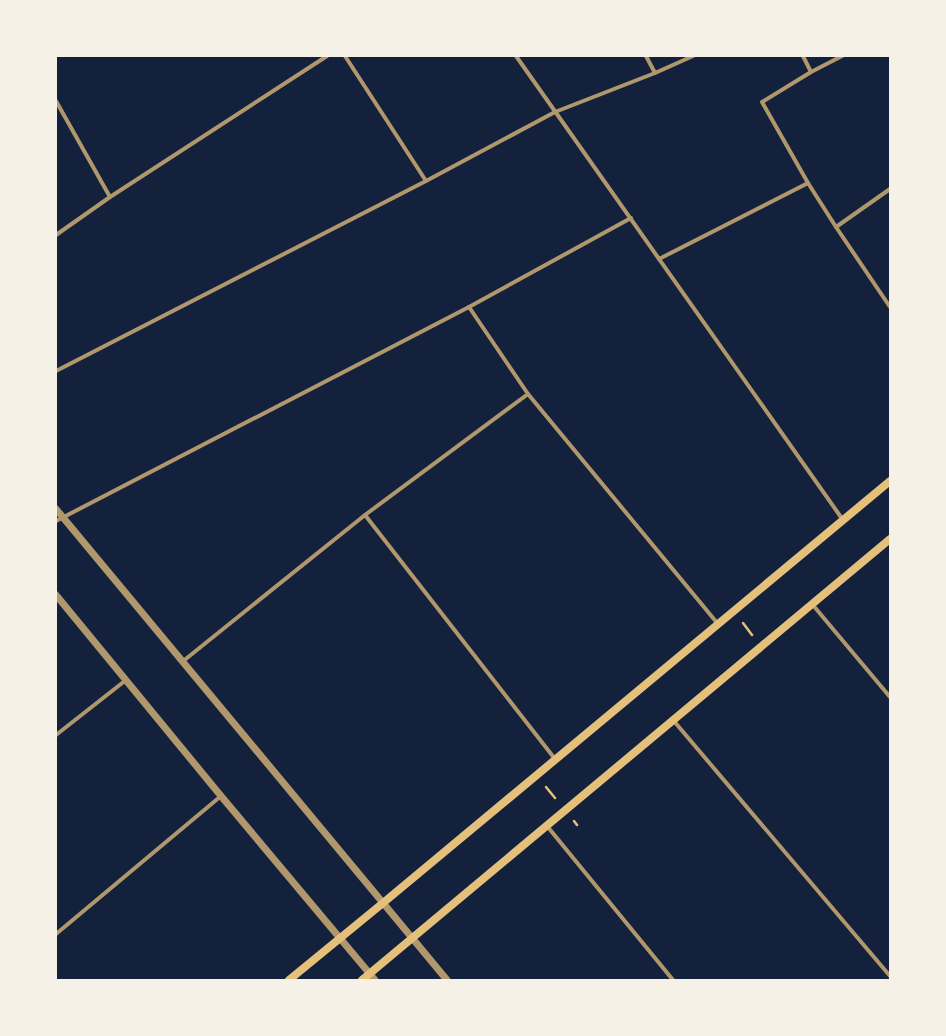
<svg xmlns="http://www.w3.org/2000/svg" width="946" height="1036" font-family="'Roboto Condensed',sans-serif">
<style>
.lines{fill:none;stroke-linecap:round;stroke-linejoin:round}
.path{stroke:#e5c07b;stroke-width:2.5}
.minor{stroke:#b1986c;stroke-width:4}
.tertiary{stroke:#b1986c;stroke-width:7}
.secondary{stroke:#e5c07b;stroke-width:8}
</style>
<rect width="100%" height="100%" fill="#14213d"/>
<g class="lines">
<g class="path">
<polyline points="743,623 752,635"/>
<polyline points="546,787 555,798"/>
<polyline points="574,821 577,825"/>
</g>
<g class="minor">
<polyline points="345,56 426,181"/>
<polyline points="516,56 843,520"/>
<polyline points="646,56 655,73"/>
<polyline points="803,56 811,72"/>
<polyline points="842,56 811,72 762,102 808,183 836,227 890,307"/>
<polyline points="56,101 110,197"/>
<polyline points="836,227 890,189"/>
<polyline points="56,235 110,197 327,56"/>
<polyline points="659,259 808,183"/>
<polyline points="469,307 528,394 718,624"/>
<polyline points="56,371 426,181 555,112 655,73 693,56"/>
<polyline points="365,515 555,759"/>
<polyline points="56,521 469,307 631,218"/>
<polyline points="812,604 890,697"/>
<polyline points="182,662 365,515 528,394"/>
<polyline points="673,720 890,976"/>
<polyline points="56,735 126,680"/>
<polyline points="547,826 673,980"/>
<polyline points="56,934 221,796"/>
</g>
<g class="tertiary">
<polyline points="56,509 447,980"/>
<polyline points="56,595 221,796 375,980"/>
</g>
<g class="secondary">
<polyline points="289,980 383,903 890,481"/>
<polyline points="362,980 890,539"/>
</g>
</g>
<rect width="946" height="1036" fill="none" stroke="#f6f1e7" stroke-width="114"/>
</svg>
